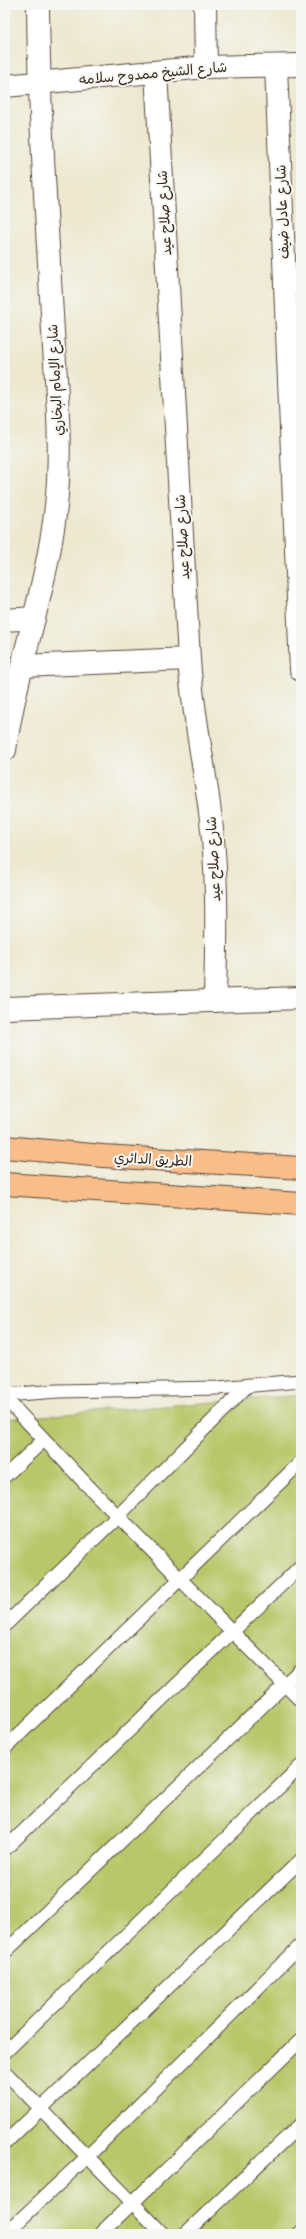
<svg xmlns="http://www.w3.org/2000/svg" width="306" height="2239" font-family="'Indie Flower','Playpen Sans Arabic',sans-serif">
<style>
.green{fill:#b8c769;stroke:#7a7844}
.lines{fill:none;stroke-linecap:round;stroke-linejoin:round}
.lane-casing{stroke:#564639;stroke-width:15}
.street-casing{stroke:#564639;stroke-width:24}
.highway-casing{stroke:#564639;stroke-width:24}
.lane{stroke:#fff;stroke-width:13}
.street{stroke:#fff;stroke-width:22}
.highway{stroke:#f8bd89;stroke-width:22}
.labels{text-anchor:middle;stroke-width:4;stroke-linejoin:round;paint-order:stroke}
.street-label{font-size:14px;fill:#3b2a1e;stroke:#f6f6f2}
</style>
<rect width="100%" height="100%" fill="#f6f6f2"/>
<filter id="ink" filterUnits="userSpaceOnUse"><feTurbulence type="fractalNoise" baseFrequency=".025" numOctaves="2"/><feDisplacementMap in="SourceGraphic" scale="8" xChannelSelector="R" yChannelSelector="G"/><feConvolveMatrix kernelMatrix="1 2 1 2 8 2 1 2 1" color-interpolation-filters="sRGB"/></filter>
<filter id="wash" filterUnits="userSpaceOnUse"><feTurbulence type="fractalNoise" baseFrequency=".012" numOctaves="4" result="noise"/><feDisplacementMap in="SourceGraphic" scale="16" xChannelSelector="R" yChannelSelector="G"/><feGaussianBlur stdDeviation="0.9" result="paint"/><feColorMatrix in="noise" values="0 0 0 0 0 0 0 0 0 0 0 0 0 0 0 0 0 1.4 0 .05"/><feComposite in="paint" operator="in"/></filter>
<g filter="url(#wash)">
<rect width="100%" height="100%" fill="#ede8cf"/>
<polygon class="green" points="301,1395 301,2234 5,2234 5,1419"/>
</g>
<g filter="url(#ink)">
<g class="lines">
<defs>
<g id="lane">
<polyline points="5,1395 58,1391 218,1388 301,1381"/>
<polyline points="5,1398 87,1485 301,1701"/>
<polyline points="5,1476 44,1440"/>
<polyline points="5,1625 118,1516 248,1385"/>
<polyline points="5,1748 301,1462"/>
<polyline points="5,1849 301,1566"/>
<polyline points="5,1952 301,1669"/>
<polyline points="5,2052 301,1766"/>
<polyline points="5,2072 163,2234"/>
<polyline points="5,2143 301,1860"/>
<polyline points="5,2234 87,2157 301,1945"/>
<polyline points="100,2234 301,2040"/>
<polyline points="185,2234 301,2124"/>
<polyline points="299,2234 301,2232"/>
</g>
<g id="street">
<polyline points="205,5 206,67"/>
<polyline points="276,66 301,670"/>
<path d="M156,72l33,587c4,61 19,120 24,181 5,53 3,107 2,161"/>
<polyline points="5,86 206,67 301,65"/>
<polyline points="5,620 34,618"/>
<polyline points="22,666 189,659"/>
<path d="M5,750c12,-86 45,-168 52,-255 5,-60 -2,-121 -5,-181 -6,-103 -13,-206 -14,-309"/>
<polyline points="5,1008 301,998"/>
</g>
<g id="highway">
<polyline points="5,1147 103,1156 301,1168"/>
<polyline points="5,1184 301,1204"/>
</g>
</defs>
<use href="#lane" class="lane-casing"/>
<use href="#street" class="street-casing"/>
<use href="#highway" class="highway-casing"/>
<use href="#lane" class="lane"/>
<use href="#street" class="street"/>
<use href="#highway" class="highway"/>
</g>
</g>
<g class="labels">
<g class="street-label">
<text transform="translate(153 73) rotate(-5)" y="5">شارع الشيخ ممدوح سلامه</text>
<text transform="translate(282 212) rotate(-92)" y="5">شارع عادل ضيف</text>
<text transform="translate(164 213) rotate(-93)" y="5">شارع صلاح عيد</text>
<text transform="translate(55 380) rotate(-93)" y="5">شارع الإمام البخاري</text>
<text transform="translate(182 537) rotate(-93)" y="5">شارع صلاح عيد</text>
<text transform="translate(213 859) rotate(-93)" y="5">شارع صلاح عيد</text>
<text transform="translate(153 1159) rotate(3)" y="5">الطريق الدائري</text>
</g>
</g>
<rect width="306" height="2239" fill="none" stroke="#f6f6f2" stroke-width="20"/>
</svg>
